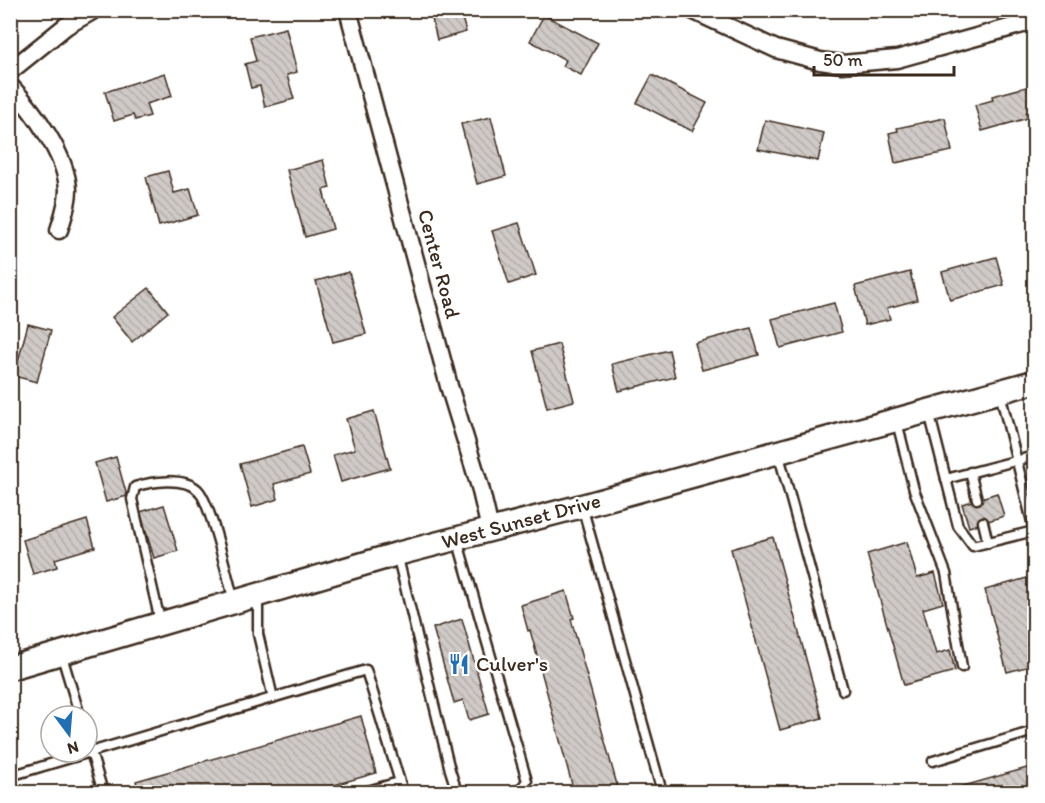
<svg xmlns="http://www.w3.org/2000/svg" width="1045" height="803" font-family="Itim,sans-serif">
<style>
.building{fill:url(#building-back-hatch);stroke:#3b2a1e;stroke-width:1.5}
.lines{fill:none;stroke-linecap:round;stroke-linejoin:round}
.service-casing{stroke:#3b2a1e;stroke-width:13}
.minor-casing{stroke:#3b2a1e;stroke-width:21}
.secondary-casing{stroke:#3b2a1e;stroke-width:27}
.service{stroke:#fff;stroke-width:8}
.minor{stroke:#fff;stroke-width:16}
.secondary{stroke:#fff;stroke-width:22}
.labels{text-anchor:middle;stroke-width:5;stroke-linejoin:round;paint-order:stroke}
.street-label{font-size:21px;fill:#3b2a1e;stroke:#fff}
.poi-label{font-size:21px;fill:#3b2a1e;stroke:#fff;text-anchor:start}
</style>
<defs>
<pattern id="building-back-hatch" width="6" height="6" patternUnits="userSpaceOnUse" patternTransform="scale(1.5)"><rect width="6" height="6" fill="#cfcac7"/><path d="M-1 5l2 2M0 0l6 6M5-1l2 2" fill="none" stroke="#b3aeaa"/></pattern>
</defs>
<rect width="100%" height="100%" fill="#fff"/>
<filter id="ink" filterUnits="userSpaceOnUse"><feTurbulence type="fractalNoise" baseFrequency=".0167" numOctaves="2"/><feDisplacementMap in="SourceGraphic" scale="12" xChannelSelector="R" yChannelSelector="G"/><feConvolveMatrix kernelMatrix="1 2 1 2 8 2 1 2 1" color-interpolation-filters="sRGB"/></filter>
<g filter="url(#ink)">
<g class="building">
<polygon points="430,10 475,10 461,14 466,32 437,40"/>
<polygon points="544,15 598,43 581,75 563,66 566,60 530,41"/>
<polygon points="286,28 297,72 287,75 294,99 265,107 260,86 251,88 245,64 256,61 250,37"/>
<polygon points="165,73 172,96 146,104 150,116 135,120 133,115 114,121 105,92"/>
<polygon points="652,75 707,103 692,131 637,103"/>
<polygon points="1034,85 1034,111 1026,113 1028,118 982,131 975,105 993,100 992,96"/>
<polygon points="491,117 506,176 477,184 461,124"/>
<polygon points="945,118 952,151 895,163 889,133 898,131 897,128"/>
<polygon points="765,120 824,133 818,161 758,149"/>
<polygon points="323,160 330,188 323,190 333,229 305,237 287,170"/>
<polygon points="168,171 174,193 190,189 198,215 159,226 146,177"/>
<polygon points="519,223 536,275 509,284 492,231"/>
<polygon points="996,257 1004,285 950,300 942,272"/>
<polygon points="1034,267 1034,294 1028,269"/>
<polygon points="349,272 366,334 333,342 316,281"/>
<polygon points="910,272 917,300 887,308 890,319 865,325 855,286"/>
<polygon points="149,288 168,312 132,342 112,317"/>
<polygon points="834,303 842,332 780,348 772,319"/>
<polygon points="28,324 51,330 37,382 14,376"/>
<polygon points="751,328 759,355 702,370 695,343"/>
<polygon points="559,344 574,401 547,408 532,351"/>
<polygon points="669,350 675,377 619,391 612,364"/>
<polygon points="374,411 390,468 341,482 333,455 355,449 346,419"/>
<polygon points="302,447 310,474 274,484 278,499 252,507 240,464"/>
<polygon points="116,457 127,496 106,502 95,463"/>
<polygon points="997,493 1004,516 969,527 962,504"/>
<polygon points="164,505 178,551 154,558 140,512"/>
<polygon points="87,520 95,547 55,559 57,567 33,574 23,540"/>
<polygon points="773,537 822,718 780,730 731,549"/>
<polygon points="907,542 917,578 935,573 943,603 923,609 936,654 950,650 955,671 904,685 867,554"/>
<polygon points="1034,576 1034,665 1007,672 985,590"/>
<polygon points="566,591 574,618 571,619 619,792 574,792 530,630 528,631 521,605"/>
<polygon points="462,619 489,714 469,720 463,700 454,703 433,628"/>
<polygon points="361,716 376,773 310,792 139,792 136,781"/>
<polygon points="1034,766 1034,792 946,792 946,791"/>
</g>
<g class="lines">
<defs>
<g id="service">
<polyline points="1000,393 1034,530"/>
<polyline points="929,412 958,526 973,546 1034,531"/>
<polyline points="897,422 914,490 946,573 962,667"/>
<polyline points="778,452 843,690"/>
<polyline points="970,472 977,499"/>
<polyline points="946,479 1034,456"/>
<polyline points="582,506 662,792"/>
<polyline points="983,522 988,543"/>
<polyline points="457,539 527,781 518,792"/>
<polyline points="397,554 450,770 457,792"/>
<polyline points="258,598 258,634 273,698"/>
<path d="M160,621l-28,-122 3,-12c17,-6 49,-10 63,3 13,13 30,90 36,111"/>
<polyline points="61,653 80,716"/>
<polyline points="87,739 103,792"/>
<polyline points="933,761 1034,731"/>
<polyline points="10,776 366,670 403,792"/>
<polyline points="364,792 399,782"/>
</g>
<g id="minor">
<polyline points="348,10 449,386 480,487 490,529"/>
<polyline points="692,10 776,49 820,61 842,64 897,59 1034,21"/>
<polyline points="10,71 66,26 94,10"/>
<path d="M10,86c23,24 57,70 58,104 0,14 -5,27 -9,40"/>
</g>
<polyline id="secondary" points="10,668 397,554 582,506 1034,382"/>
</defs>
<use href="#service" class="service-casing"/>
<use href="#minor" class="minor-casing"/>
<use href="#secondary" class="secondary-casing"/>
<use href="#service" class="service"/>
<use href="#minor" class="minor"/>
<use href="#secondary" class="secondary"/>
</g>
</g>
<defs>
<symbol id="restaurant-bare" viewBox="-9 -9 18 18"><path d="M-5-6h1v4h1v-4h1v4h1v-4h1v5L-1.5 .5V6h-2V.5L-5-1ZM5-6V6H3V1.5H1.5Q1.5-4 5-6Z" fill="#1f6fb2" stroke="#fff" stroke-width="2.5" paint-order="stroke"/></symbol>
</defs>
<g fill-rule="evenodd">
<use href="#restaurant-bare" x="444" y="649" width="30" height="30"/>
</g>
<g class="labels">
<g class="street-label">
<text transform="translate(439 264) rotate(75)" y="7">Center Road</text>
<text transform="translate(521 521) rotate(-15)" y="7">West Sunset Drive</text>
</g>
<g class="poi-label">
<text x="476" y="671">Culver's</text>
</g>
</g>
<rect width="1045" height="803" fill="none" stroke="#fff" stroke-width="36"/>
<rect x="18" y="18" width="1009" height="767" fill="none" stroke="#3b2a1e" stroke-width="2" filter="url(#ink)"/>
<g transform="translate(69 734) rotate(164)"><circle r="28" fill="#ffffff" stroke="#b1aaa5" stroke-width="1.5"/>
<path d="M0-4.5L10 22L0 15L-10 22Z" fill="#1f6fb2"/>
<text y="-9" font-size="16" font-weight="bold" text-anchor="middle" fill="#3b2a1e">N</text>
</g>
<path d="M814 66v9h140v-9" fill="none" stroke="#3b2a1e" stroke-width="3"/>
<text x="823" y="66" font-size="18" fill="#3b2a1e" stroke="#ffffff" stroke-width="4.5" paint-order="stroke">50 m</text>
</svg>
